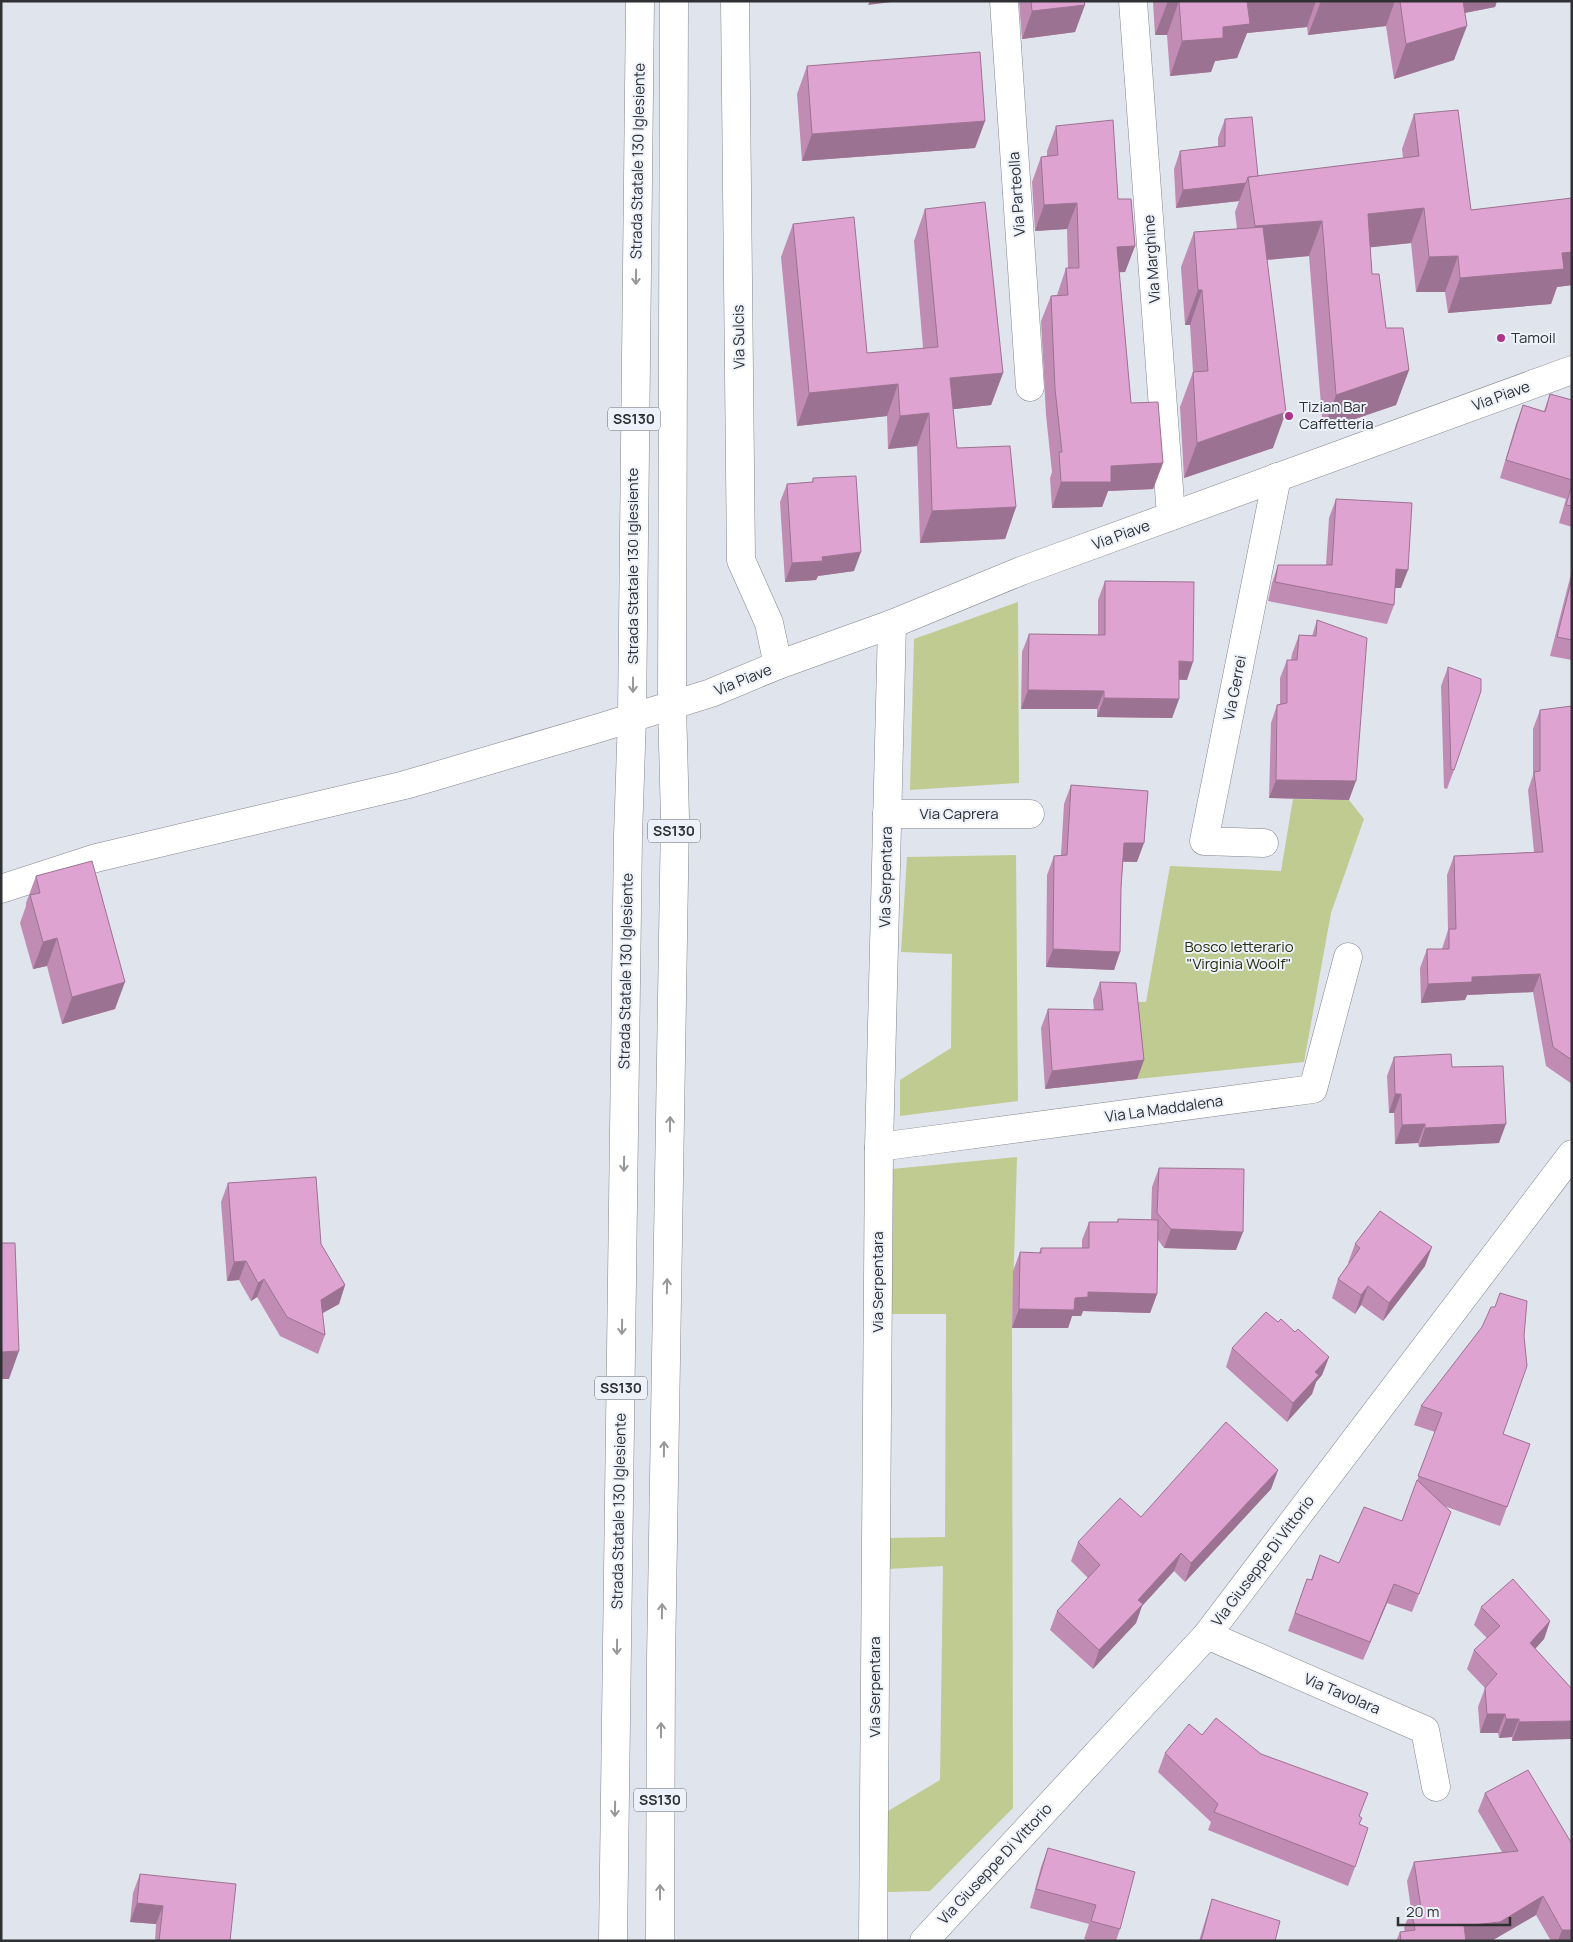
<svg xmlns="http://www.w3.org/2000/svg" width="1573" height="1942" font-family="Manrope,sans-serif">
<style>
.green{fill:#c0cb91}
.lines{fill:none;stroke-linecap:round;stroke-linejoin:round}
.minor-casing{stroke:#82868d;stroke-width:29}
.major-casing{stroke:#82868d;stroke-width:29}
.minor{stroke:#fff;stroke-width:28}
.major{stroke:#fff;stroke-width:28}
.wall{fill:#c08cb4}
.shaded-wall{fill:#9c7292}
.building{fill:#dfa3d1;stroke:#9c7292}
.oneway{stroke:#969899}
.poi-dot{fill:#ad3488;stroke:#edf1f9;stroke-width:2}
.labels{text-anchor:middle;stroke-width:4;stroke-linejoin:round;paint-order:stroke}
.shield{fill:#edf1f9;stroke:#676a6e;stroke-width:1}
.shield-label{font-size:14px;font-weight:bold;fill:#2e3033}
.street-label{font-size:15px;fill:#2e3033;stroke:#edf1f9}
.poi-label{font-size:15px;fill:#2e3033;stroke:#edf1f9;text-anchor:start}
.park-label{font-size:15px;fill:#292e0f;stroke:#edf1f9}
</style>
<rect width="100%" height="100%" fill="#e0e4ec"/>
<g class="green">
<polygon points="1018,602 1019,783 910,790 914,639"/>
<polygon points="1293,799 1349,800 1364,819 1331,913 1304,1062 1137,1079 1129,1002 1146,1002 1170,866 1281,871"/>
<polygon points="1016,855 1018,1101 900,1116 900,1080 951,1048 952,954 901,952 907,857"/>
<polygon points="1017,1157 1012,1328 1013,1808 930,1891 888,1892 888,1811 940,1780 943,1566 888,1569 888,1538 945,1537 946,1314 889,1314 892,1169"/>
</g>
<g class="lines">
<defs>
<g id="minor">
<polyline points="735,1 741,560 769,623 778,665"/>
<polyline points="1004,1 1030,387"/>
<polyline points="1133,1 1171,516"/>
<polyline points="887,814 1030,814"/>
<polyline points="1264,843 1204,841 1277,477"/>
<polyline points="1,889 96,858 405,785 599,728 711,693 778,665 892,624 1021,571 1572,370"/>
<polyline points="879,1147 1313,1089 1348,957"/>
<polyline points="1207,1635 1425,1730 1436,1787"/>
<polyline points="873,1941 879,1147 892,624"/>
<polyline points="924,1941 1207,1635 1572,1154"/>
</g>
<g id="major">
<polyline points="613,1941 628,836 632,717 640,1"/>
<polyline points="660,1941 661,1660 675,818 672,705 674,1"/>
</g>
</defs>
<use href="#minor" class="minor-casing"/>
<use href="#major" class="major-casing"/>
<use href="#minor" class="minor"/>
<use href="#major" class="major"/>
</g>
<g class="wall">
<polygon points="1019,1 1084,1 1075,32 1022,39"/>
<polygon points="1153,1 1497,1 1495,7 1465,13 1454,60 1394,79 1386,26 1308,35 1307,27 1247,33 1237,58 1215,61 1211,72 1170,76 1167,35 1155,35"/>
<polygon points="807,66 985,121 975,148 802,161 797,94"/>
<polygon points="1414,114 1471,210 1572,198 1572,285 1557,287 1551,304 1448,313 1445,292 1416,292 1411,243 1370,247 1372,274 1386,328 1409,370 1396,405 1323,430 1309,256 1267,260 1273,448 1184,478 1180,407 1193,372 1190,325 1185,325 1181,267 1194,232 1237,229 1235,212 1239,201 1176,208 1174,169 1180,151 1218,146 1218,138 1225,119 1258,176 1403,158 1402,149"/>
<polygon points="1056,126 1118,199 1135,246 1125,272 1119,272 1131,403 1163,463 1153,489 1108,491 1102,507 1052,508 1050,478 1052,472 1046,415 1041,321 1051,296 1057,295 1066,268 1068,268 1067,229 1035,231 1032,182 1041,157 1047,156 1047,151"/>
<polygon points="925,209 1003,373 991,405 953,409 957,448 1016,507 1005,539 920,543 917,446 888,449 887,416 797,426 781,257 793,224 867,353 923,348 914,241"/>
<polygon points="1550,394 1572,400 1572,527 1559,523 1566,499 1500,478 1516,424 1523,405 1544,411"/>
<polygon points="813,478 854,571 818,576 816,580 785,582 780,502 787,484 812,482"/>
<polygon points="1336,499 1401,588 1395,588 1394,605 1387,624 1268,601 1272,583 1278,565 1326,565 1329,518"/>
<polygon points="1572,570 1572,660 1550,656"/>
<polygon points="1105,581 1187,680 1179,680 1179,699 1172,718 1097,717 1097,709 1021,709 1022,652 1029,634 1098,635 1098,600"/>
<polygon points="1317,620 1349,800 1269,798 1271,723 1277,705 1280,704 1280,678 1287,660 1291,660 1292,654 1299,635 1312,636"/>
<polygon points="1448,667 1454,770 1447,789 1444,788 1441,686"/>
<polygon points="1572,706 1572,1084 1546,1066 1533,992 1467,995 1465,1000 1421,1003 1420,968 1427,949 1442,949 1448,930 1447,875 1454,856 1534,852 1528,790 1533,775 1533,729 1540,710"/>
<polygon points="1071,785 1137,862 1123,862 1121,887 1120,952 1114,970 1046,967 1047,875 1054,856 1061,855 1064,804"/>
<polygon points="36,876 115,1009 62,1024 47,966 33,969 20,923 26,906 26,903"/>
<polygon points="1100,982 1144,1060 1137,1079 1045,1089 1041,1028 1048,1009 1094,1010 1093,1000"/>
<polygon points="1394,1057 1452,1067 1499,1143 1419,1147 1418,1143 1395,1144 1394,1113 1389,1113 1387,1076"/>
<polygon points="1159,1168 1236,1250 1164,1248 1158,1240 1157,1294 1150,1313 1083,1311 1081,1316 1072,1316 1068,1328 1012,1328 1013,1271 1020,1252 1039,1253 1041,1248 1082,1248 1082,1240 1089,1222 1117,1222 1118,1219 1151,1220 1152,1187"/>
<polygon points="228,1183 321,1244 345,1285 339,1304 322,1313 325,1335 318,1354 280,1336 257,1297 251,1301 239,1280 227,1281 221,1202"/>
<polygon points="1355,1244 1425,1266 1383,1321 1361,1305 1355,1314 1332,1298 1338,1279 1349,1263 1348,1263"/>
<polygon points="1278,1322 1295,1332 1329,1357 1322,1375 1316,1382 1312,1394 1287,1422 1226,1367 1232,1348"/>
<polygon points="1421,1406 1530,1444 1500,1526 1444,1506 1451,1512 1412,1612 1387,1603 1363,1660 1288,1631 1307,1579 1311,1580 1320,1555 1339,1563 1402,1521 1435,1432 1414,1425"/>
<polygon points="1278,1470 1271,1489 1185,1582 1174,1571 1142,1606 1136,1623 1093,1669 1050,1630 1057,1611 1088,1578 1071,1561 1078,1542 1141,1517"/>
<polygon points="1481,1607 1550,1621 1544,1639 1535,1649 1572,1689 1512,1741 1512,1737 1499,1738 1498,1733 1480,1733 1478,1707 1485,1688 1467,1669 1474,1650 1487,1638 1474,1625"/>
<polygon points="1202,1735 1261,1754 1360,1816 1355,1867 1348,1886 1208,1830 1211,1822 1158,1772 1165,1753"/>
<polygon points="1485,1793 1572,1941 1551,1941 1536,1915 1493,1940 1396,1941 1400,1932 1405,1932 1404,1928 1411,1909 1407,1881 1414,1862 1502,1852 1478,1811"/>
<polygon points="1048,1848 1120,1929 1116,1941 1090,1941 1084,1939 1089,1924 1030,1908 1041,1867"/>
<polygon points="140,1874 230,1941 155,1941 156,1924 130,1922 133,1893"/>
<polygon points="1212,1899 1275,1941 1199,1941 1206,1918"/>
</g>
<g class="shaded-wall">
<polygon points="870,1 900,1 868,5"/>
<polygon points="1168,1 1179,1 1167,35 1155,35"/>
<polygon points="1247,1 1316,1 1307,27 1247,33 1237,58 1215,61 1211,72 1170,76 1182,41 1223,27"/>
<polygon points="1321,1 1395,1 1386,26 1308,35"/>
<polygon points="1453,1 1497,1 1495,7 1448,16"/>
<polygon points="1085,5 1075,32 1022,39 1032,11"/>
<polygon points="1467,26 1454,60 1394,79 1406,44"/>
<polygon points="985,121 975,148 802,161 812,134"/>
<polygon points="1246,183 1239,201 1176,208 1183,190"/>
<polygon points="1077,203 1067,229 1035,231 1044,205"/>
<polygon points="1424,208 1411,243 1355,249 1368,214"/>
<polygon points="1322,221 1309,256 1242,262 1255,226"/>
<polygon points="1135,246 1125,272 1107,273 1117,247"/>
<polygon points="1572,252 1572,285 1557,287 1551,304 1448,313 1460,278 1562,253"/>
<polygon points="1458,256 1445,292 1416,292 1429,257"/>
<polygon points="1198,290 1202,290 1190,325 1185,325"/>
<polygon points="1409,370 1396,405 1323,430 1336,395"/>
<polygon points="1003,373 991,405 938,411 950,378"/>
<polygon points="898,384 887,416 797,426 809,393"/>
<polygon points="1286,412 1273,448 1184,478 1197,443"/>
<polygon points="929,413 917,446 888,449 900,416"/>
<polygon points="1163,463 1153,489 1108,491 1102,507 1052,508 1061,482 1111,466"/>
<polygon points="1016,507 1005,539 920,543 932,511"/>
<polygon points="861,552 854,571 818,576 816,580 785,582 792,563 822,557"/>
<polygon points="1396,569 1408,570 1401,588 1389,588"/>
<polygon points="1179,661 1193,662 1187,680 1173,679"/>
<polygon points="1028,690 1104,691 1097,709 1021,709"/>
<polygon points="1104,698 1179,699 1172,718 1097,717"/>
<polygon points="1276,780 1356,781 1349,800 1269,798"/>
<polygon points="1124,843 1144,843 1137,862 1118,861"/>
<polygon points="57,938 47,966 33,969 43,942"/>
<polygon points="1053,949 1120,952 1114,970 1046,967"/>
<polygon points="1540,974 1533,992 1467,995 1465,1000 1421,1003 1428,984 1472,977"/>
<polygon points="125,982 115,1009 62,1024 72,997"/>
<polygon points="1144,1060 1137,1079 1045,1089 1052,1071"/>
<polygon points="1395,1094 1401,1094 1394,1113 1389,1113"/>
<polygon points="1425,1124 1418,1143 1395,1144 1402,1125"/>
<polygon points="1506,1124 1499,1143 1419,1147 1425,1128"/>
<polygon points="1171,1229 1243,1232 1236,1250 1164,1248"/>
<polygon points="1432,1247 1425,1266 1383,1321 1389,1303"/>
<polygon points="246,1261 239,1280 227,1281 234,1262"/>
<polygon points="264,1279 257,1297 251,1301 258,1283"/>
<polygon points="345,1285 339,1304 314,1318 321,1300"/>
<polygon points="1368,1286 1361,1305 1355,1314 1361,1295"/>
<polygon points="1088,1292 1157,1294 1150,1313 1083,1311 1081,1316 1072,1316 1068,1328 1012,1328 1019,1309 1075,1298"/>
<polygon points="19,1351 9,1379 1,1379 1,1352"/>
<polygon points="1329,1357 1322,1375 1316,1382 1312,1394 1287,1422 1293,1403 1315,1372"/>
<polygon points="1278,1470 1271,1489 1185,1582 1191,1563"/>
<polygon points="1451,1512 1444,1531 1412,1612 1419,1594"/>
<polygon points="1181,1553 1174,1571 1142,1606 1136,1623 1093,1669 1099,1650 1138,1600"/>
<polygon points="1394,1584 1387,1603 1363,1660 1370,1642"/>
<polygon points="1550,1621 1544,1639 1523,1662 1530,1643"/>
<polygon points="1487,1714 1505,1714 1498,1733 1480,1733"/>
<polygon points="1506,1719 1519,1719 1512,1737 1499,1738"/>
<polygon points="1572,1721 1572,1739 1512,1741 1519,1722"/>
<polygon points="1543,1896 1536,1915 1493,1940 1459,1941 1464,1926"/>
<polygon points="137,1903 163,1906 156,1924 130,1922"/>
<polygon points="1562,1930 1572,1930 1572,1941 1558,1941"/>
</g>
<g class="building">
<polygon points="1031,1 1084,1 1085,5 1032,11"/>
<polygon points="1179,1 1247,1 1250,24 1223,27 1223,38 1182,41"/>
<polygon points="1400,1 1463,1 1467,26 1406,44"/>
<polygon points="980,52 985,121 812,134 807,66"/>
<polygon points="1458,110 1471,210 1572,198 1572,252 1562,253 1564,269 1460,278 1458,256 1429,257 1424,208 1368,214 1372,274 1379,274 1386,328 1403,328 1409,370 1336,395 1322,221 1255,226 1248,177 1419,156 1414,114"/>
<polygon points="1252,117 1258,176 1248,177 1246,183 1183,190 1180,151 1225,146 1225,119"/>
<polygon points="1113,120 1118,199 1131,199 1135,246 1117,247 1131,403 1158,402 1163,463 1111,466 1111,482 1061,482 1059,452 1062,452 1055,389 1051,296 1068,295 1066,268 1079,268 1077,203 1044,205 1041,157 1058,155 1056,126"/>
<polygon points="985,202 1003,373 950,378 957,448 1010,446 1016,507 932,511 929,413 900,416 898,384 809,393 793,224 854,217 867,353 938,347 925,209"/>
<polygon points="1263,227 1286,412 1197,443 1193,372 1208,371 1202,290 1198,290 1194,232"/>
<polygon points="1550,394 1572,400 1572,480 1506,460 1523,405 1545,412"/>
<polygon points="856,476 861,552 822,557 823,561 792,563 787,484 813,482 813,478"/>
<polygon points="1572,484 1572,506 1566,505"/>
<polygon points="1336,499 1412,503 1408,570 1396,569 1394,605 1275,582 1278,565 1332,565"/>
<polygon points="1572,578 1572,640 1557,637"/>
<polygon points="1105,581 1194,582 1193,662 1179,661 1179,699 1104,698 1104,691 1028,690 1029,634 1105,635"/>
<polygon points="1317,620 1367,638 1356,781 1276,780 1277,705 1287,703 1287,660 1297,660 1299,635 1316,636"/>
<polygon points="1448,667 1481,679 1481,691 1454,770 1451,769"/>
<polygon points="1572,706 1572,1060 1553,1047 1540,974 1472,977 1472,982 1428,984 1427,949 1449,949 1449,929 1456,929 1454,856 1543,852 1534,772 1540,771 1540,710"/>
<polygon points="1071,785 1148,791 1144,843 1124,843 1121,887 1120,952 1053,949 1054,856 1067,855"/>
<polygon points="92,861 125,982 72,997 57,938 43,942 30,895 40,893 36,876"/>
<polygon points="1100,982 1136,983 1144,1060 1052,1071 1048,1009 1103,1010"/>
<polygon points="1451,1054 1452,1067 1503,1066 1506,1124 1425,1128 1425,1124 1402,1125 1401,1094 1395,1094 1394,1057"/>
<polygon points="1159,1168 1244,1169 1243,1232 1171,1229 1157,1213"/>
<polygon points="316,1177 321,1244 345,1285 321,1300 325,1335 287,1317 264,1279 258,1283 246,1261 234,1262 228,1183"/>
<polygon points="1380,1211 1432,1247 1389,1303 1368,1286 1361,1295 1338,1279 1360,1248 1355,1244"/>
<polygon points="1118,1219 1158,1220 1157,1294 1088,1292 1088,1297 1075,1298 1074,1310 1019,1309 1020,1252 1041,1253 1041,1248 1089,1248 1089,1222 1118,1222"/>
<polygon points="1,1243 15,1243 19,1351 1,1352"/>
<polygon points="1500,1293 1527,1301 1524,1336 1527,1366 1503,1434 1530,1444 1507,1507 1418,1476 1442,1413 1421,1406 1482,1327 1491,1307 1495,1307"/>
<polygon points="1266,1312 1278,1322 1281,1319 1295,1332 1298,1329 1329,1357 1315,1372 1319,1375 1293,1403 1232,1348"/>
<polygon points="1226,1422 1278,1470 1191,1563 1181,1553 1138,1600 1143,1604 1099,1650 1057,1611 1100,1565 1078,1542 1120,1498 1141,1517"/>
<polygon points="1417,1480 1451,1512 1419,1594 1394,1584 1370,1642 1295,1613 1307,1579 1312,1580 1320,1555 1339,1563 1364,1507 1402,1521"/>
<polygon points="1513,1579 1550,1621 1530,1643 1572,1689 1572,1721 1519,1722 1519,1719 1506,1719 1505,1714 1487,1714 1485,1688 1497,1674 1474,1650 1500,1626 1481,1607"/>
<polygon points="1216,1718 1261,1754 1368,1793 1359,1816 1362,1818 1359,1824 1368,1828 1355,1867 1214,1812 1218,1804 1165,1753 1189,1724 1202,1735"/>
<polygon points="1528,1770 1572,1844 1572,1930 1562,1930 1543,1896 1500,1922 1464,1926 1466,1941 1401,1941 1400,1932 1415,1930 1411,1909 1421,1908 1414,1862 1518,1851 1485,1793"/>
<polygon points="1048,1848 1135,1872 1120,1929 1091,1921 1096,1905 1036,1889"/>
<polygon points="140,1874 236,1884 230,1941 159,1941 163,1906 137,1903"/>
<polygon points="1212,1899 1280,1921 1275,1941 1201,1941"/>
</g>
<defs><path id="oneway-shaft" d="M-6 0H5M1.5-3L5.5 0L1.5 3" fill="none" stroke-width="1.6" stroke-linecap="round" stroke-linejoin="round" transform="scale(1.25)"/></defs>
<g class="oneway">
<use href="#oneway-shaft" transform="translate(636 277) rotate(91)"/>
<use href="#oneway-shaft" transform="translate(633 685) rotate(90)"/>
<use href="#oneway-shaft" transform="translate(670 1124) rotate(-89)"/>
<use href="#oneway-shaft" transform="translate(624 1164) rotate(91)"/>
<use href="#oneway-shaft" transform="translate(667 1286) rotate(-89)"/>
<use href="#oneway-shaft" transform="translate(622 1327) rotate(91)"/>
<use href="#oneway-shaft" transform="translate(664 1449) rotate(-89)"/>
<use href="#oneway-shaft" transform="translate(662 1611) rotate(-89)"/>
<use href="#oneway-shaft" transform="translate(617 1647) rotate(91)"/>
<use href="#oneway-shaft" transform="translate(661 1730) rotate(-90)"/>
<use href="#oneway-shaft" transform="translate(615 1809) rotate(91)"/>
<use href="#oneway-shaft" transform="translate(660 1892) rotate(-90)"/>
</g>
<g class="poi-dot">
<circle cx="1501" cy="338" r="5"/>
<circle cx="1289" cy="416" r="5"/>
</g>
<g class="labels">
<g class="shield">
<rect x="608" y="407.5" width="52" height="23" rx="4"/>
<rect x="648" y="819.5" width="52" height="23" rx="4"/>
<rect x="595" y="1376.5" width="52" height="23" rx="4"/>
<rect x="634" y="1788.5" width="52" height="23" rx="4"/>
</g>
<g class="shield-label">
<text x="634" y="424">SS130</text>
<text x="674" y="836">SS130</text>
<text x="621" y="1393">SS130</text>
<text x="660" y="1805">SS130</text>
</g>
<g class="street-label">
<text transform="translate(638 161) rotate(-89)" y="5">Strada Statale 130 Iglesiente</text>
<text transform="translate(1017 194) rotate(-94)" y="5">Via Parteolla</text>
<text transform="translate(1152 259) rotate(-94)" y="5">Via Marghine</text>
<text transform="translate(739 337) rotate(-91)" y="5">Via Sulcis</text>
<text transform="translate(1501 396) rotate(-20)" y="5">Via Piave</text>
<text transform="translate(1121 535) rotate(-20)" y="5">Via Piave</text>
<text transform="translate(633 566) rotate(-90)" y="5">Strada Statale 130 Iglesiente</text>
<text transform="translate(743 680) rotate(-22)" y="5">Via Piave</text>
<text transform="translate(1235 688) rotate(-79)" y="5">Via Gerrei</text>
<text x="959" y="819">Via Caprera</text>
<text transform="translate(886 877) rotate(-89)" y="5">Via Serpentara</text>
<text transform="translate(626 971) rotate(-89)" y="5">Strada Statale 130 Iglesiente</text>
<text transform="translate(1164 1109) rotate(-8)" y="5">Via La Maddalena</text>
<text transform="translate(878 1282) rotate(-90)" y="5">Via Serpentara</text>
<text transform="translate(619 1511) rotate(-89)" y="5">Strada Statale 130 Iglesiente</text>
<text transform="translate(1263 1561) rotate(-53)" y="5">Via Giuseppe Di Vittorio</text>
<text transform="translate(875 1687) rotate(-90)" y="5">Via Serpentara</text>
<text transform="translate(1342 1694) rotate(23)" y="5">Via Tavolara</text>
<text transform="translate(995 1864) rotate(-47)" y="5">Via Giuseppe Di Vittorio</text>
</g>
<g class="poi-label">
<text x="1511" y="343">Tamoil</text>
<text x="1299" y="412">Tizian Bar<tspan x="1299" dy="17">Caffetteria</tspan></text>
</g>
<g class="park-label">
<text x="1239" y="952">Bosco letterario<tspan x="1239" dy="17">"Virginia Woolf"</tspan></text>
</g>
</g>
<rect width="1573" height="1942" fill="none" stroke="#2e3033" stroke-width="5"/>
<path d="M1398 1917v8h112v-8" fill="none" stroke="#2e3033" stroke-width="2.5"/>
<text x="1406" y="1917" font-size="15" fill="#2e3033" stroke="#edf1f9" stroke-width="4" paint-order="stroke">20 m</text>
</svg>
